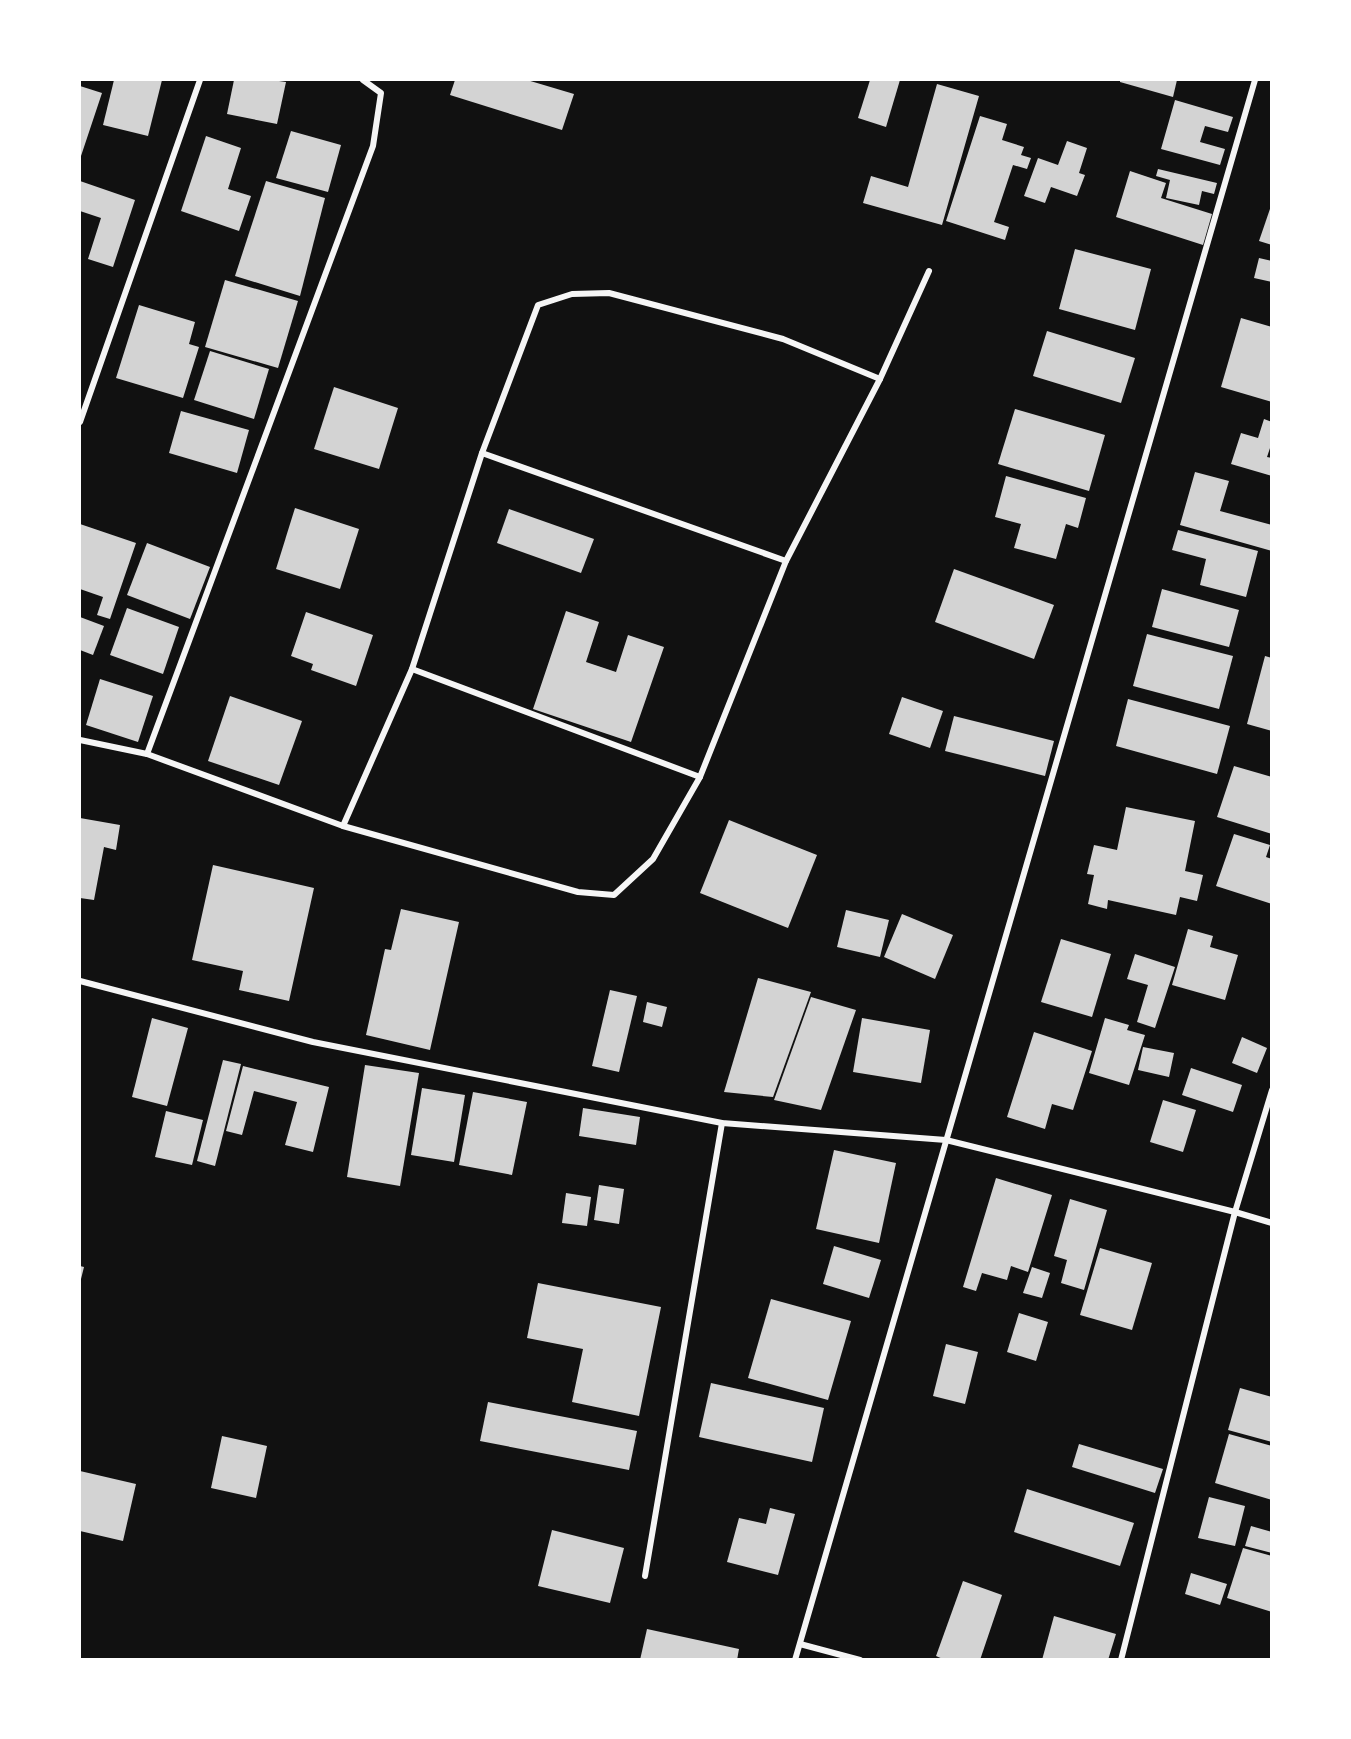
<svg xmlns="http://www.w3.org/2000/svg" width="1351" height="1739" font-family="Mulish,sans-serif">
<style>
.building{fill:#d3d3d3}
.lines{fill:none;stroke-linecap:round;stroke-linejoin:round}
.minor{stroke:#f5f5f5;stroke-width:6}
</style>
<rect width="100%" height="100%" fill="#111"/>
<g class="building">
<polygon points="114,80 162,80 148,136 103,125"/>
<polygon points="234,80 272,80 286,82 277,124 227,114"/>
<polygon points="455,80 527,80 574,94 562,130 450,95"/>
<polygon points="870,80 900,80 886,127 858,118"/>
<polygon points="1120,80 1177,80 1173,97 1120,82"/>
<polygon points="937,84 979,96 942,225 863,203 871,176 908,187"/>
<polygon points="80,86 102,93 80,159"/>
<polygon points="1175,100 1233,117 1228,132 1205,126 1200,142 1225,149 1220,165 1161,149"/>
<polygon points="980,116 1007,124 1002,140 1024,147 1021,155 1031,158 1027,169 1013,165 994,222 1009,227 1005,240 946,221"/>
<polygon points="291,131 341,145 328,192 276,178"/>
<polygon points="206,136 241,148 228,189 251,196 239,231 181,211"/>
<polygon points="1067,141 1087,148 1079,173 1085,175 1077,196 1051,187 1045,203 1024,196 1038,158 1058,165"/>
<polygon points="1158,169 1217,183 1214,194 1202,191 1199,205 1166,198 1170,180 1156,176"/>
<polygon points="1130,171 1166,183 1161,198 1212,214 1203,245 1116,217"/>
<polygon points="80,181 135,200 113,267 88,259 101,218 80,211"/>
<polygon points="266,181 325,198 300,296 235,276"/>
<polygon points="1272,203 1272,245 1259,241"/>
<polygon points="1075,249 1151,269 1135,330 1059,309"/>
<polygon points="1259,258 1272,261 1272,282 1254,278"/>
<polygon points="225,280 298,301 278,368 205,347"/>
<polygon points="139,305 195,322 189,344 199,347 183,398 116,378"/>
<polygon points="1241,318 1272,327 1272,402 1221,387"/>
<polygon points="1047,331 1135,358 1121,403 1033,376"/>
<polygon points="210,351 269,369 254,419 194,400"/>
<polygon points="334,387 398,408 379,469 314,449"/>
<polygon points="1015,409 1105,435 1089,491 998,464"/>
<polygon points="181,411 249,430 237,473 169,453"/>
<polygon points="1264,419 1272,422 1272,442 1267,457 1272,458 1272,476 1231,464 1241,433 1258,438"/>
<polygon points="1195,472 1229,481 1220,511 1272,525 1272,551 1180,525"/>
<polygon points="1006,476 1086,498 1078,528 1066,524 1056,559 1014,548 1021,524 995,517"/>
<polygon points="295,508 359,529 340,589 276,569"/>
<polygon points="509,509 594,539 581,573 497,543"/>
<polygon points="80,524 136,543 110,619 97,615 103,597 80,589"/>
<polygon points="1178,530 1258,551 1246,597 1200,585 1206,559 1172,550"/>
<polygon points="147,543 210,567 190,619 127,595"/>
<polygon points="954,569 1054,605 1034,659 935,622"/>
<polygon points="1162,589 1239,610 1229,647 1152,627"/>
<polygon points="127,608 179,627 163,674 110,655"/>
<polygon points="566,611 599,622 586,662 616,672 628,635 664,647 631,742 533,709"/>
<polygon points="306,612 373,635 356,686 311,670 313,664 291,656"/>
<polygon points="80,617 104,626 93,655 80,650"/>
<polygon points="1147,634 1233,656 1219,709 1133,686"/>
<polygon points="1265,656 1272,658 1272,731 1247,724"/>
<polygon points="100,679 153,696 138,742 86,725"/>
<polygon points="230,696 302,721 279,785 208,761"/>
<polygon points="902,697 943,711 930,748 889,734"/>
<polygon points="1128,699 1230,726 1217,774 1116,746"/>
<polygon points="954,716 1054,741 1045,776 945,751"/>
<polygon points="1234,766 1272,777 1272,834 1217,817"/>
<polygon points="1126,807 1195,821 1185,871 1203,875 1197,901 1180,897 1176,915 1108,900 1107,909 1088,904 1094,875 1087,874 1094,845 1117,850"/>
<polygon points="80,818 120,825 116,850 104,847 94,900 80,898"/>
<polygon points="729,820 817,855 788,928 700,893"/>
<polygon points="1234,834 1270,845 1266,857 1272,859 1272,904 1216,886"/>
<polygon points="213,865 314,888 289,1001 239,990 243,971 192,960"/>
<polygon points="401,909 459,922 430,1050 366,1035 385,949 391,950"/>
<polygon points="846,910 889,920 880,957 837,947"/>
<polygon points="902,914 953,935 935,979 884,957"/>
<polygon points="1188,929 1213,936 1210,947 1238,955 1225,1000 1172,985"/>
<polygon points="1061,939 1111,954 1092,1017 1041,1002"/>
<polygon points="1135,954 1175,967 1155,1028 1137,1022 1148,985 1127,979"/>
<polygon points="758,978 811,992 773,1097 724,1092"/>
<polygon points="610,990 637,996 619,1072 592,1066"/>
<polygon points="811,997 856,1010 821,1110 774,1100"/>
<polygon points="647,1002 667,1007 662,1027 643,1022"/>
<polygon points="152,1018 188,1028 167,1106 132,1097"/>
<polygon points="862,1018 930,1030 921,1083 853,1072"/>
<polygon points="1105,1018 1129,1025 1127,1030 1145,1035 1129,1085 1089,1073"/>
<polygon points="1034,1032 1092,1051 1073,1110 1052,1104 1045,1129 1007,1117"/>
<polygon points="1242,1037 1267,1048 1257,1073 1232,1063"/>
<polygon points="1143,1047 1174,1053 1169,1077 1138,1070"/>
<polygon points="223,1060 241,1064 215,1166 197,1161"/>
<polygon points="365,1065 419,1073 400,1186 347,1177"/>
<polygon points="243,1066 329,1087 313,1152 285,1145 297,1102 254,1091 242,1135 226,1131"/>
<polygon points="1191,1068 1242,1085 1233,1112 1182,1095"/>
<polygon points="422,1088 465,1095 454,1162 411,1155"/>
<polygon points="473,1092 527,1102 512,1175 459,1165"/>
<polygon points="1163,1100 1196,1110 1183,1152 1150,1142"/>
<polygon points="583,1108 640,1117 636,1145 579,1136"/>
<polygon points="166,1111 203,1120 192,1165 155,1157"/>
<polygon points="834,1150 896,1163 879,1243 816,1229"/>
<polygon points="996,1178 1052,1195 1028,1272 1011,1266 1007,1280 982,1273 976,1291 963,1287"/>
<polygon points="599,1185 624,1189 619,1224 594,1220"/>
<polygon points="566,1193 591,1197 587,1226 562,1223"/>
<polygon points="1070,1199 1107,1210 1084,1290 1061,1283 1067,1260 1054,1256"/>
<polygon points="834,1246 881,1260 869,1298 823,1284"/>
<polygon points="1100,1248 1152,1263 1132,1330 1080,1315"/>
<polygon points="80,1266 84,1267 80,1283"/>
<polygon points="1032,1267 1050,1273 1042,1298 1023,1293"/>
<polygon points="538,1283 661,1307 639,1416 572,1402 583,1349 527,1338"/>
<polygon points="771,1299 851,1321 828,1400 748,1378"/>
<polygon points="1019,1313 1048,1322 1036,1361 1007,1352"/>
<polygon points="946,1344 978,1352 965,1404 933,1396"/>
<polygon points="711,1383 824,1408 812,1462 699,1437"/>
<polygon points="1240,1388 1272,1397 1272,1442 1228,1430"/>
<polygon points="488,1402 637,1431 629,1470 480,1441"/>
<polygon points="1229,1434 1272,1446 1272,1500 1215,1483"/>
<polygon points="222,1436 267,1446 256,1498 211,1488"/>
<polygon points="1079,1444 1163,1469 1155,1493 1072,1467"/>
<polygon points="80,1471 136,1484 123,1541 80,1531"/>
<polygon points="1027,1489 1134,1523 1120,1566 1014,1532"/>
<polygon points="1209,1497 1245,1506 1235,1546 1198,1538"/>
<polygon points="770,1508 795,1514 778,1575 727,1562 739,1518 766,1524"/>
<polygon points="1251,1526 1272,1532 1272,1553 1245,1546"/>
<polygon points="552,1530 624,1548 610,1603 538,1586"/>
<polygon points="1243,1548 1272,1556 1272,1612 1227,1598"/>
<polygon points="1191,1573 1227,1584 1220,1605 1185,1594"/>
<polygon points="963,1581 1002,1595 980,1660 945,1660 936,1656"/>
<polygon points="1054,1616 1116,1634 1108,1660 1042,1660"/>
<polygon points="647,1629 739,1649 737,1660 640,1660"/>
</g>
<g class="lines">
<g class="minor">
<polyline points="80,422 200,80"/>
<polyline points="482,453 786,561"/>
<polyline points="412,669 700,777"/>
<polyline points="80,740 147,754 343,826 578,892 614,895 653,859 700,777 786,561 880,379 929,271"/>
<polyline points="147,754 373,146 381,93 363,80"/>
<polyline points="343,826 412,669 482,453 538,305 572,294 609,293 783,339 880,379"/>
<polyline points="80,981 313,1042 722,1123 946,1140 1235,1212 1272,1223"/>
<polyline points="645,1576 722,1123"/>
<polyline points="800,1644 860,1660"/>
<polyline points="795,1660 1255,80"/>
<polyline points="1121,1660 1235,1212 1272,1090"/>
</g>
</g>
<rect width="1351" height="1739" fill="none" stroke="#ffffff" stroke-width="162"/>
</svg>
